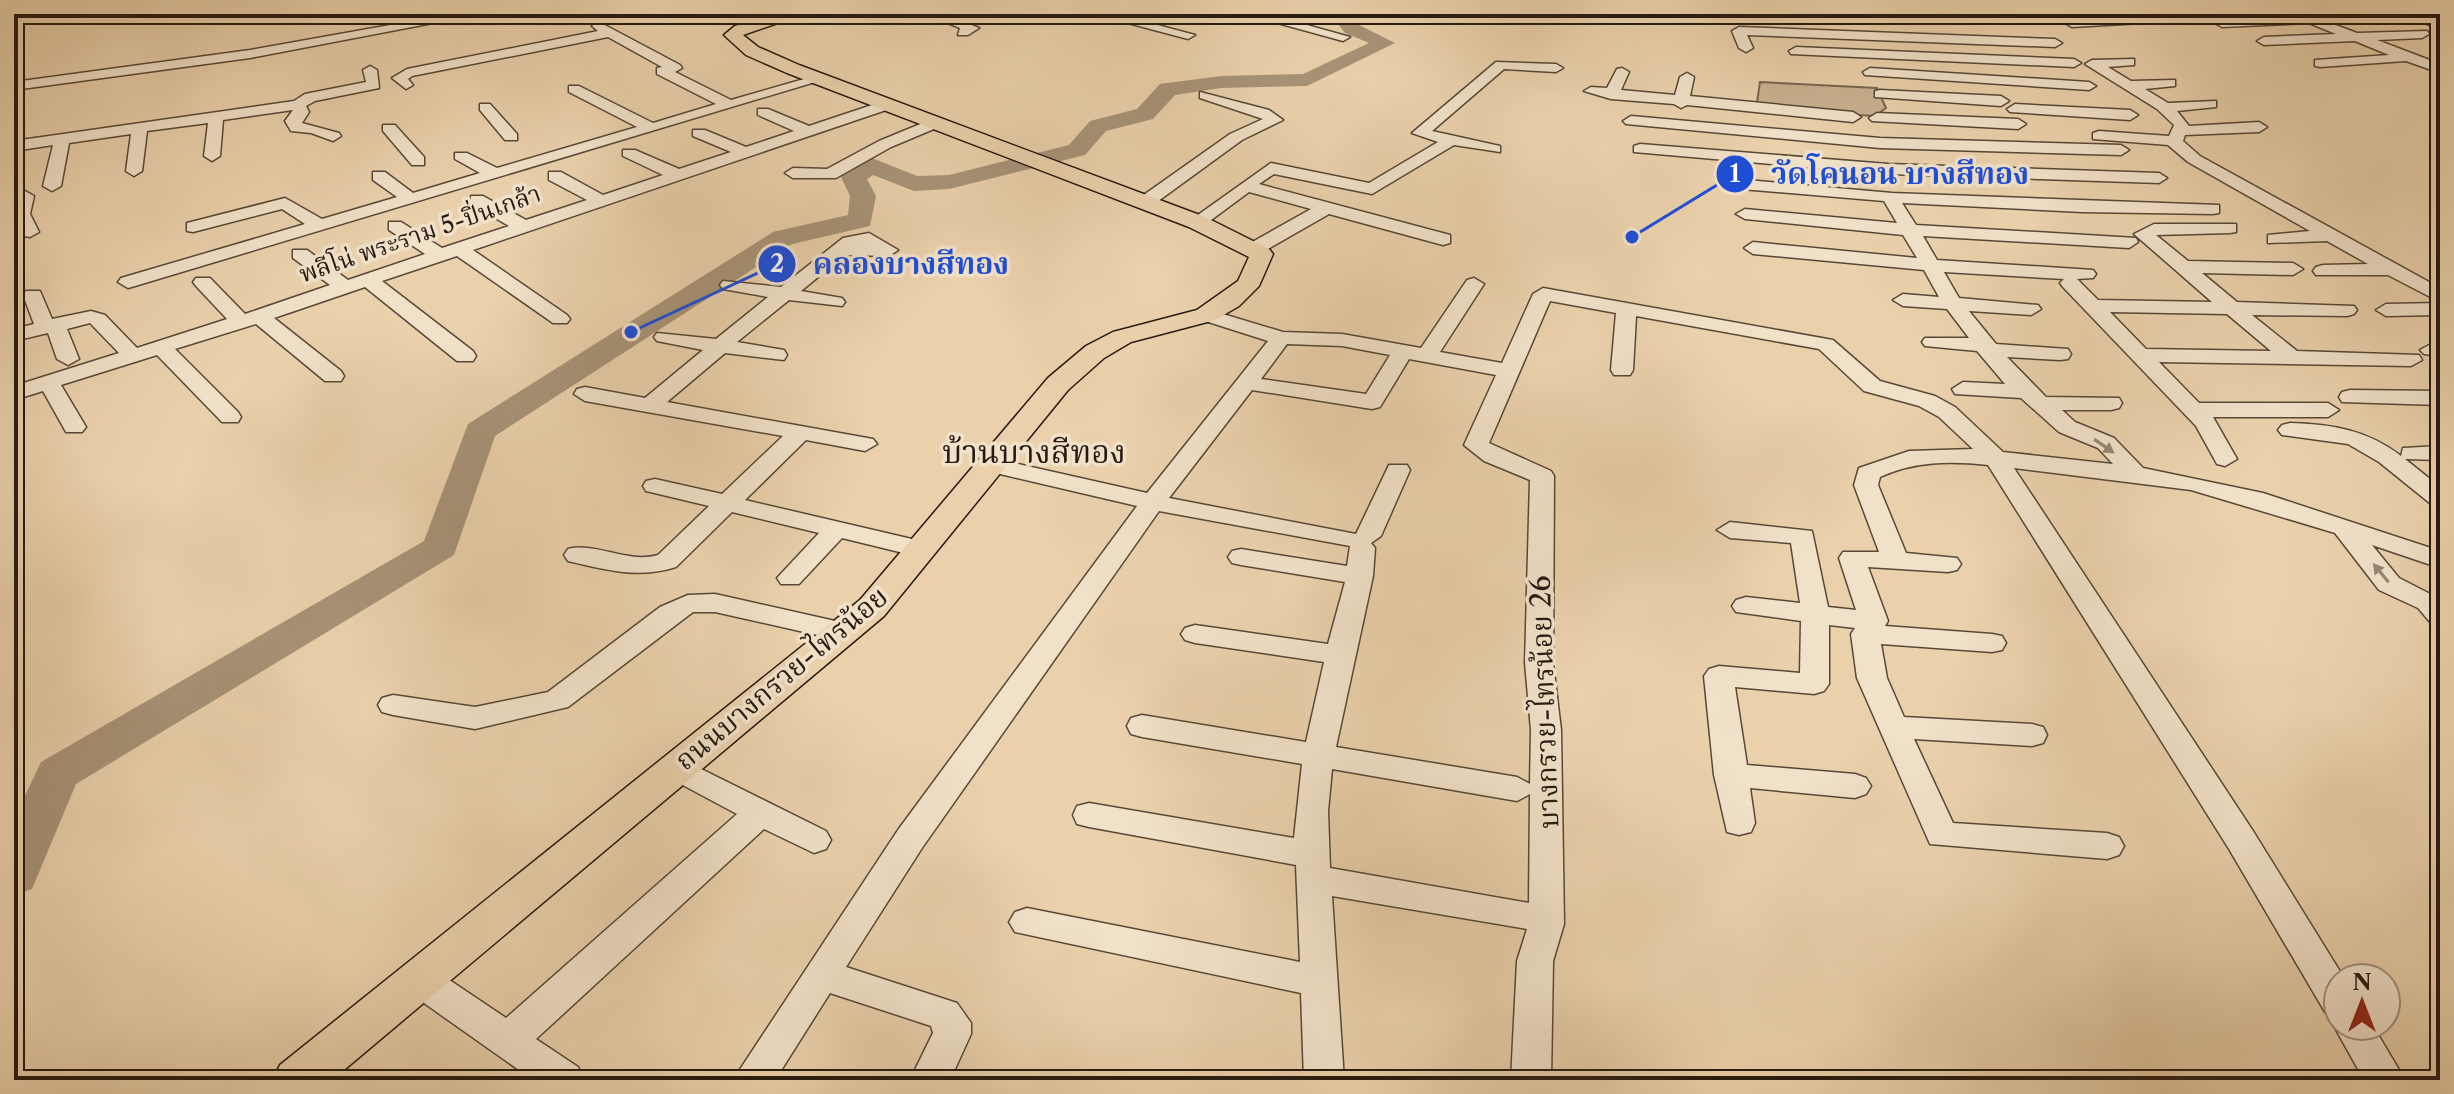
<svg xmlns="http://www.w3.org/2000/svg" width="2454" height="1094" font-family="'Libre Caslon Text','Noto Serif Thai',serif">
<style>
.green{fill:#c9b291;stroke:#786650;stroke-width:2}
.lines{fill:none;stroke-linecap:round;stroke-linejoin:round}
.river{fill:#a79377;fill-rule:evenodd}
.minor-casing{stroke:#574837;stroke-width:3}
.major-casing{stroke:#261a10;stroke-width:3}
.minor{fill:#f1e1c9;fill-rule:evenodd}
.major{fill:#ead1ac;fill-rule:evenodd}
.oneway{fill:#968776}
.labels{text-anchor:middle;stroke-width:7;stroke-linejoin:round;paint-order:stroke}
.far-street-label{font-size:24px;fill:#261a10;stroke:#f1e1c9}
.street-label{font-size:28px;fill:#261a10;stroke:#f1e1c9}
.quarter-label{font-size:32px;fill:#261a10;stroke:#f1e1c9}
.leader{fill:none;stroke:#1d4ed8;stroke-width:3}
.callout-dot{fill:#1d4ed8;stroke:#f1e1c9;stroke-width:3}
.mark-label{font-size:24px;text-anchor:middle;font-weight:bold;fill:#fff}
.callout-label{font-size:30px;text-anchor:middle;font-weight:bold;fill:#1d4ed8;stroke:#f1e1c9;stroke-width:7;stroke-linejoin:round;paint-order:stroke}
</style>
<rect width="100%" height="100%" fill="#ead1ac"/>
<filter id="stains"><feTurbulence type="fractalNoise" baseFrequency=".0025" numOctaves="4"/><feColorMatrix values="0 0 0 0 .2 0 0 0 0 .09 0 0 0 0 .02 0 0 0 .5 -.17"/></filter>
<radialGradient id="worn" r=".72"><stop offset=".6" stop-color="#630" stop-opacity="0"/><stop offset="1" stop-color="#630" stop-opacity=".3"/></radialGradient>
<polygon class="green" points="1760,82 1877,88 1886,108 1875,116 1756,109"/>
<g class="lines">
<polygon class="river" points="1330,14 1349,14 1359,25 1395,43 1307,86 1221,88 1175,95 1153,119 1106,131 1085,155 949,189 914,191 873,175 867,179 876,196 870,226 792,244 495,436 454,555 76,784 32,889 14,895 14,819 41,762 424,541 468,424 773,232 848,215 850,196 841,177 872,158 917,176 949,175 1069,145 1090,121 1137,109 1160,84 1221,76 1303,74 1369,43 1345,33"/>
<defs>
<g id="minor">
<polygon points="452,14 480,14 250,58 14,90 14,82 250,50"/>
<polygon points="926,14 944,14 979,28 968,35 958,35 960,28"/>
<polygon points="1094,14 1116,14 1195,35 1188,39"/>
<polygon points="1245,14 1267,14 1350,37 1343,41"/>
<polygon points="1702,14 1763,14 1770,18 1764,22 1708,18"/>
<polygon points="2160,14 2182,17 2176,21 2072,27 2065,23 2072,19"/>
<polygon points="2290,14 2377,14 2379,17 2373,21 2330,23 2357,33 2427,31 2429,34 2422,38 2377,40 2440,64 2440,73 2406,61 2320,67 2315,66 2315,60 2389,55 2355,41 2264,45 2257,41 2264,37 2336,34 2309,23 2222,27 2215,23 2222,19 2291,16"/>
<polygon points="2402,14 2421,14 2440,21 2440,29"/>
<polygon points="599,22 680,65 682,68 675,72 731,100 818,75 825,79 135,286 128,288 118,282 121,278 305,224 282,209 193,232 187,231 187,223 285,198 322,219 397,197 373,180 373,172 385,172 413,193 480,173 455,159 455,153 467,153 497,168 637,127 569,92 569,86 579,86 653,123 716,104 657,74 657,68 662,67 608,37 412,76 408,79 413,85 406,89 392,78 407,69 598,31 592,26"/>
<polygon points="1739,27 2055,39 2062,43 2055,47 1747,35 1753,48 1746,52 1739,48 1732,31"/>
<polygon points="1796,47 2074,59 2081,63 2074,67 1791,54 1789,51"/>
<polygon points="2134,59 2134,65 2108,67 2131,81 2175,80 2175,86 2145,89 2168,103 2216,101 2216,107 2177,111 2189,126 2259,122 2267,127 2259,132 2185,135 2183,141 2200,156 2440,288 2440,302 2388,275 2316,275 2313,271 2316,267 2323,265 2368,264 2327,241 2268,243 2268,235 2310,231 2188,162 2168,145 2093,139 2093,133 2099,131 2169,136 2174,125 2157,109 2085,64 2092,60"/>
<polygon points="1496,62 1556,64 1563,68 1556,72 1504,69 1432,131 1500,146 1500,152 1454,145 1372,194 1274,174 1259,184 1450,235 1450,243 1443,245 1329,214 1261,253 1247,253 1247,245 1311,209 1249,192 1203,226 1197,227 1188,222 1271,163 1369,183 1438,142 1412,133"/>
<polygon points="370,66 377,70 379,88 315,101 306,106 309,112 302,123 339,133 341,136 333,141 311,133 291,131 285,121 293,110 223,120 220,156 212,161 204,156 208,123 147,131 142,171 134,176 126,171 131,134 69,143 61,186 52,191 43,186 53,145 14,151 14,141 294,101 305,94 366,82 363,70"/>
<polygon points="1622,68 1629,72 1621,90 1675,95 1680,77 1687,73 1694,77 1690,96 1853,112 1861,117 1853,122 1687,105 1681,108 1674,104 1611,99 1584,91 1591,87 1607,88 1617,69"/>
<polygon points="1870,68 2089,82 2096,86 2089,90 1865,75 1863,72"/>
<polygon points="1880,90 2001,96 2009,101 2001,106 1875,97 1875,91"/>
<polygon points="1200,92 1269,110 1283,120 1242,140 1150,207 1138,207 1138,199 1230,134 1263,119 1200,98"/>
<polygon points="887,100 892,102 892,108 473,250 567,315 570,319 567,323 553,323 457,256 382,281 473,351 476,356 473,361 457,361 365,287 274,318 341,371 344,376 341,381 325,381 256,324 175,349 238,412 241,417 238,422 222,422 157,355 61,385 86,427 82,432 66,432 43,391 14,400 14,386 119,353 90,323 67,329 79,359 68,365 57,359 48,333 14,341 14,329 34,324 23,295 26,291 40,291 52,319 91,311 105,315 137,348 227,319 196,286 193,282 196,278 210,278 245,314 330,285 293,258 293,250 307,250 348,280 425,254 389,230 389,222 401,222 442,248 509,226 471,204 471,196 483,196 526,220 587,200 549,180 549,172 561,172 603,195 663,175 623,156 623,150 635,150 679,169 731,152 693,136 693,130 705,130 746,147 794,131 758,115 758,109 768,109 809,126"/>
<polygon points="480,104 490,104 517,134 517,140 505,140 480,110"/>
<polygon points="2015,104 2130,110 2138,115 2130,120 2010,112 2007,109"/>
<polygon points="1877,113 2018,119 2026,124 2018,129 1872,121 1869,118"/>
<polygon points="1631,116 1880,138 2121,145 2129,150 2121,155 1880,148 1626,124 1623,121"/>
<polygon points="935,118 941,120 941,126 891,147 836,178 793,178 785,173 793,168 827,169 879,141"/>
<polygon points="383,125 395,125 424,157 424,165 412,165 383,131"/>
<polygon points="1640,144 1888,164 2159,173 2167,178 2159,183 1888,174 1634,152 1634,146"/>
<path d="M1736,179l156,14 327,12v8l-6,1 -131,-2 -180,-9 14,22 220,13 2,4 -9,6 -206,-12 14,24 156,10 3,4 -3,4 -16,1 21,21 114,2 -78,-68 20,-10h82v8l-6,1 -74,2 32,26 105,2 10,6 -10,6 -91,-2 35,29 117,4 3,4 -3,4 -7,2 -95,-1 45,36 122,4 3,5 -11,6 -252,-4 40,41h129l11,7 -11,7h-115l24,42 -12,7 -8,-2 -21,-38 -133,-139 -3,-4 4,-4 -120,-7 15,26 79,7 3,4 -10,6 -62,-4 27,33 72,5 3,5 -3,5 -8,1 -53,-3 39,40 73,1 3,5 -3,5 -8,2h-49l13,12 39,16 29,30 120,25 177,58v17l-68,-23 27,33 41,21v26l-10,-3 -12,-14 -39,-18 -44,-57 -144,-43 -177,-22 239,363 91,147h-6v39l-13,-5 -96,-163 -241,-384c-38,-4 -73,-4 -108,12l-2,8 28,68 51,5 4,6 -4,6 -9,2 -80,-5 20,54 -3,5 107,8 10,2 4,7 -4,7 -10,2 -111,-8 6,34 17,39 128,7 11,3 4,8 -4,8 -11,3 -118,-7 39,84 154,10 12,4 5,9 -5,9 -12,4 -177,-15 -73,-166 -6,-44 4,-6 -26,-3v59l-5,7 -10,3 -79,-7 12,78 108,9 11,4 5,8 -5,8 -11,4 -105,-10 5,35 -4,9 -12,3 -12,-3 -13,-57 -10,-99 5,-7 10,-3 81,7 1,-52 -65,-9 -4,-6 4,-6 10,-3 54,6 -9,-60 -61,-5 -13,-8 13,-8 82,9 16,76 28,3 -17,-52 4,-6h36l-25,-67 5,-17 50,-17 64,-2 -34,-32 -20,-11 -55,-15 -45,-42 -183,-33 -3,54 -3,5h-16l-3,-5 5,-57 -66,-12 -61,142 62,28 3,5 -1,187 8,67 3,194 -11,37 -2,119h-40l6,-119 10,-32 -195,-33 12,184h-40l-3,-87 -286,-61 -6,-10 6,-10 12,-4 273,54 -4,-97 -207,-38 -12,-3 -4,-9 4,-9 12,-3 205,35 8,-74 -160,-27 -11,-3 -4,-8 4,-8 11,-3 164,27 18,-80 -129,-19 -10,-3 -4,-6 4,-6 10,-3 133,19 17,-62 -104,-17 -9,-2 -4,-6 4,-6 9,-2 106,17 3,-20 -191,-35 -237,337 -76,119 111,36 14,20v11l-21,46h-40l23,-47 -2,-7 -101,-33 -55,87h-42l165,-250 239,-324 -154,-36 -4,-5 12,-7 156,35 121,-152 -69,-22 -3,-4 3,-4h14l70,21 59,2 79,14 46,-68 7,-2 10,6 -44,68 62,11 31,-69 10,-6 290,52 47,41 55,15 20,11 48,45 110,12 -15,-16 -39,-16 -38,-34 -66,-4 -3,-5 11,-7 42,2 -28,-33 -52,-5 -3,-4 3,-4h44l-22,-29 -44,-3 -10,-6 10,-6 36,3 -15,-27 -171,-16 -9,-6 9,-6 164,16 -14,-23 -158,-16 -9,-5 9,-5 152,14 -13,-22 -154,-13 -3,-4zM2110,312l117,2 44,37 -125,-2zM1287,344l55,2 48,9 -24,39 -105,-15zM1409,359l87,16 -32,70 20,16 46,19 -5,183 6,67 -1,54 -13,-7 -181,-30 37,-171 2,-28 -4,-5 10,-7 29,-66 -3,-5h-18l-33,69 -187,-36 83,-108 120,19 8,-2zM1332,769l185,32 13,-7 -1,109 -199,-35 -2,-57z"/>
<polygon points="25,191 34,196 30,214 39,232 30,237 24,236 14,218 16,196"/>
<path d="M869,233l29,17 -9,6 -44,-1 -44,36 41,7 3,4 -3,4 -53,-6 -52,42 47,8 3,5 -3,5 -59,-7 -58,49 206,37 4,5 -12,7 -59,-11 -61,60 184,43 4,6 -4,6 -9,2 -78,-19 -43,46h-18l-4,-6 42,-45 -87,-21 -56,55c-38,12 -70,3 -108,-6l-4,-6 4,-6c29,-7 59,15 90,6l51,-49 -63,-15 -3,-5 3,-5 9,-2 67,15 61,-58 -198,-35 -11,-7 3,-5 8,-2 60,11 58,-48 -46,-9 -3,-4 3,-4 59,6 52,-42 -45,-8 -3,-4 3,-4 58,6 62,-49z"/>
<polygon points="2440,303 2440,315 2386,316 2376,310 2386,304"/>
<polygon points="2431,344 2440,344 2440,356 2424,354 2420,350"/>
<polygon points="2350,390 2440,391 2440,405 2342,402 2339,397 2342,392"/>
<path d="M2290,423c41,1 78,7 111,33l2,-8 37,-2v14l-35,-1 35,28v19l-9,-2 -52,-42 -31,-18 -66,-9 -4,-5 4,-5z"/>
<polygon points="715,594 844,623 854,626 858,632 854,638 844,641 715,612 693,612 568,707 475,729 393,715 382,712 378,705 382,698 393,695 475,707 548,692 660,607 688,595"/>
<polygon points="675,756 826,831 831,840 826,849 814,853 764,829 536,1039 578,1067 584,1080 533,1080 407,991 402,980 407,969 420,964 433,969 506,1018 737,814 664,775 659,767 664,759"/>
<polygon points="2338,1018 2338,1026 2373,1026 2405,1080 2364,1080 2334,1026"/>
</g>
<polygon id="major" points="778,14 804,14 743,35 758,47 799,65 1205,217 1269,249 1273,254 1259,286 1239,306 1215,320 1131,342 1104,358 1068,390 884,616 332,1080 273,1080 280,1065 860,600 1048,378 1086,346 1113,332 1197,310 1238,281 1249,257 1189,227 787,73 746,55 724,35 735,26"/>
</defs>
<use href="#minor" class="minor-casing"/>
<use href="#major" class="major-casing"/>
<use href="#minor" class="minor"/>
<use href="#major" class="major"/>
</g>
<defs><path id="oneway-solid" d="M-6-.8H1V-3.2L6.5 0L1 3.2V.8H-6Z" transform="scale(2)"/></defs>
<g class="oneway">
<use href="#oneway-solid" transform="translate(2104 446) rotate(35)"/>
<use href="#oneway-solid" transform="translate(2381 573) rotate(-129)"/>
</g>
<g class="labels">
<g class="far-street-label">
<text transform="translate(420 234) rotate(-19)" y="8">พลีโน่ พระราม 5-ปิ่นเกล้า</text>
</g>
<g class="street-label">
<text transform="translate(781 678) rotate(-40)" y="10">ถนนบางกรวย-ไทรน้อย</text>
<text transform="translate(1544 702) rotate(-92)" y="10">บางกรวย-ไทรน้อย 26</text>
</g>
<g class="quarter-label">
<text x="1034" y="463">บ้านบางสีทอง</text>
</g>
</g>
<path class="leader" d="M1632 237L1735 174M631 332L777 264"/>
<g class="callout-dot">
<circle cx="1632" cy="237" r="8"/>
<circle cx="631" cy="332" r="8"/>
<circle cx="1735" cy="174" r="20"/>
<circle cx="777" cy="264" r="20"/>
</g>
<g class="mark-label">
<text x="1735" y="182">1</text>
<text x="777" y="272">2</text>
</g>
<g class="callout-label">
<text x="1900" y="184">วัดโคนอน บางสีทอง</text>
<text x="911" y="274">คลองบางสีทอง</text>
</g>
<rect width="2454" height="1094" fill="none" stroke="#ead1ac" stroke-width="48"/>
<rect x="16" y="16" width="2422" height="1062" fill="none" stroke="#261a10" stroke-width="4"/>
<rect x="24" y="24" width="2406" height="1046" fill="none" stroke="#261a10" stroke-width="2"/>
<g transform="translate(2362 1002)"><circle r="38" fill="#f1e1c9" stroke="#a0917f" stroke-width="2"/>
<path d="M0-6L14 30L0 20L-14 30Z" fill="#8f2418"/>
<text y="-12" font-size="22" font-weight="bold" text-anchor="middle" fill="#261a10">N</text>
</g>
<rect width="100%" height="100%" filter="url(#stains)"/>
<rect width="100%" height="100%" fill="url(#worn)"/>
</svg>
